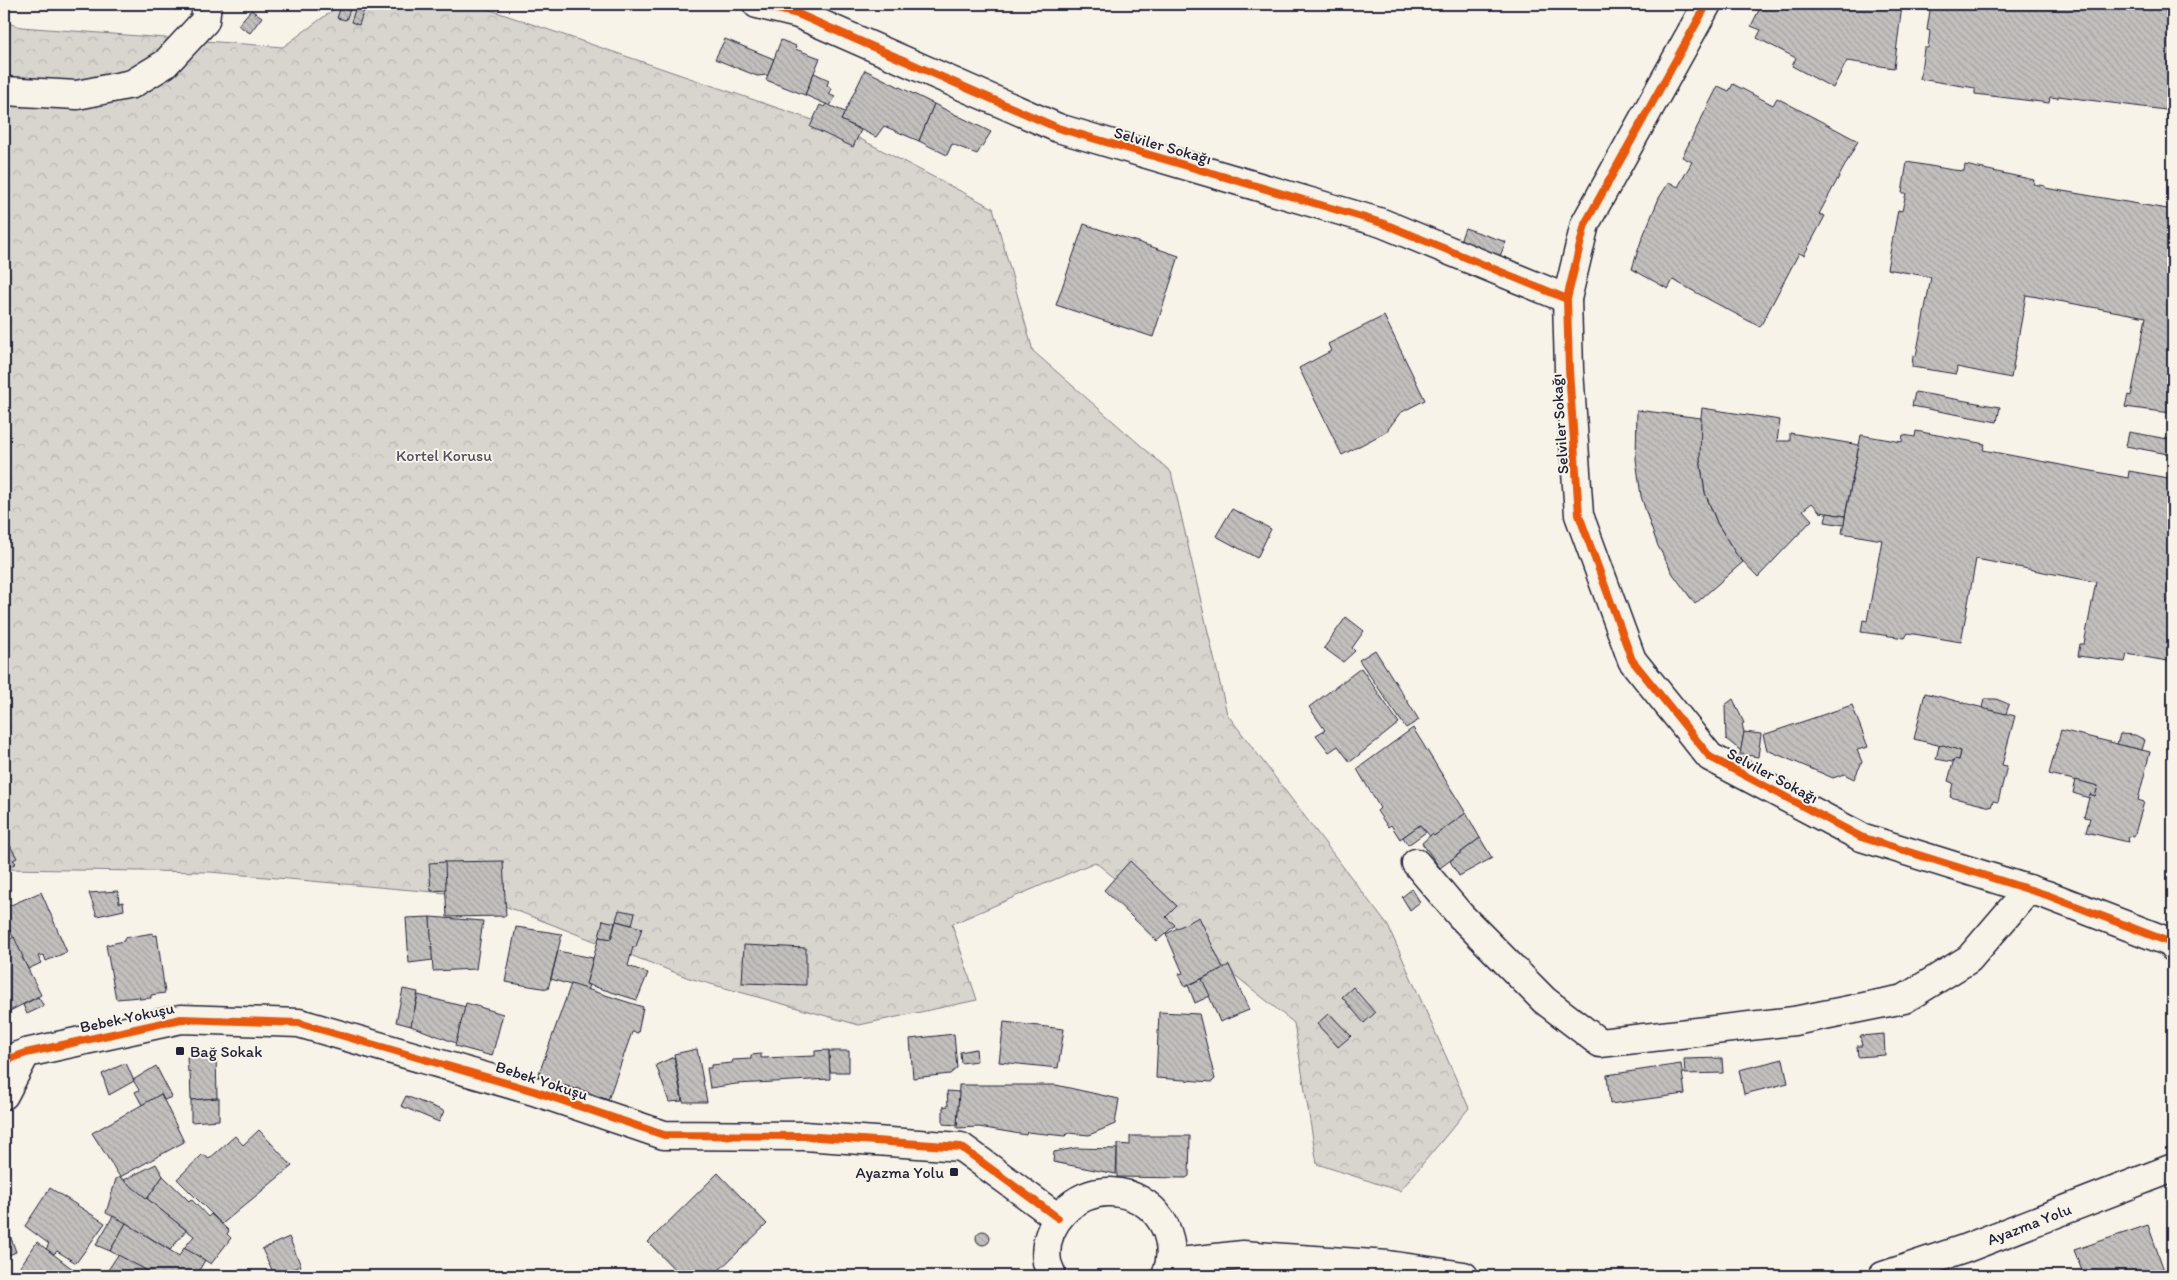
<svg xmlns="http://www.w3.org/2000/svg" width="2177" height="1280" font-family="Itim,sans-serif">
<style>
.forest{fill:url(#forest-crowns);stroke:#7d7c85}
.building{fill:url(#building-back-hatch);stroke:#22223b}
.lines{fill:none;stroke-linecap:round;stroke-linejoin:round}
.street-casing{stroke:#22223b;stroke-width:31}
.secondary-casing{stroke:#22223b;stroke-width:31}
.street{stroke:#f7f3e8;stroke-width:28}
.secondary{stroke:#f7f3e8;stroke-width:28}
.cycleway-casing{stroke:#f7f3e8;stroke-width:11}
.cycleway{stroke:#e8590c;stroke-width:8}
.poi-dot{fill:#22223b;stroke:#f7f3e8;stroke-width:2}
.labels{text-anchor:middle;stroke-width:4;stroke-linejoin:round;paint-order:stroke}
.street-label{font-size:16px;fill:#22223b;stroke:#f7f3e8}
.park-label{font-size:16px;fill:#504f60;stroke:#f7f3e8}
.poi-label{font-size:16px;fill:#22223b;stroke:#f7f3e8;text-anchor:start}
</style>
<defs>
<pattern id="forest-crowns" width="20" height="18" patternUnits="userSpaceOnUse" patternTransform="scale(1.25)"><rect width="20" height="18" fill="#d8d5cf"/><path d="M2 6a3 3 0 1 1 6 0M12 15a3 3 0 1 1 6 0" fill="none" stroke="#b9b7b3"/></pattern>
<pattern id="building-back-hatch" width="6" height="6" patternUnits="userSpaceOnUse" patternTransform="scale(1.25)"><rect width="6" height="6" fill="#c2bfbd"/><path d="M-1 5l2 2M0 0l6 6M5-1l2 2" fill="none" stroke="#a6a4a3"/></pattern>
</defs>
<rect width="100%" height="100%" fill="#f7f3e8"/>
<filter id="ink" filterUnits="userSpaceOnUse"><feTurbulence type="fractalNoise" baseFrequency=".02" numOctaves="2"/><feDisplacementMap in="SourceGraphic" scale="10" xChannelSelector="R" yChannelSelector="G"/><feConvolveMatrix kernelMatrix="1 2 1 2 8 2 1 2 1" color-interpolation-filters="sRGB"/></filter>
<g filter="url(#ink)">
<polygon class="forest" points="341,4 473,4 845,131 993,208 1033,351 1171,472 1227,714 1388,926 1469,1108 1400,1191 1317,1164 1294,1023 1095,862 952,924 977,1000 859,1025 689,978 479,896 210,872 4,869 4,22 21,27 283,47"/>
<g class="building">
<polygon points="342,4 352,4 346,20 337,18"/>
<polygon points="357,4 366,4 359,25 351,22"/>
<polygon points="1762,4 1878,4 1902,6 1894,68 1847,61 1833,88 1792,66 1796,58 1757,38 1761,30 1751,26"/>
<polygon points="1931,4 2173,4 2173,111 2058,96 2058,98 2050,97 2049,103 1975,94 1975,88 1920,79 1924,48 1928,48 1930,31 1927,30"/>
<polygon points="251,10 262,17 250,33 238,25"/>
<polygon points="725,39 774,59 768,75 757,76 715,59"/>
<polygon points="781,40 796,46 795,49 820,58 805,95 766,80"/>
<polygon points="865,70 934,104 919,141 884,126 876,137 841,120"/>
<polygon points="814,73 829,80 827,85 832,89 829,94 835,97 830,106 805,95"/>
<polygon points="1733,84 1773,105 1777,98 1858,141 1819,214 1825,216 1804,255 1799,253 1760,327 1673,280 1668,289 1632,269 1641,241 1659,198 1669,182 1678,187 1692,162 1682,157 1718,86 1729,91"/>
<polygon points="826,104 845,112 841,120 861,130 853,147 810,127 820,105 824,107"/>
<polygon points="934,104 991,132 977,154 952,144 947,155 919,141"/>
<polygon points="1907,162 1953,170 1964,171 1965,165 2034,180 2033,184 2045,186 2045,188 2173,210 2173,407 2171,413 2125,407 2128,395 2131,396 2146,317 2026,295 2011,378 1957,367 1956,374 1912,367 1913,355 1916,356 1931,277 1887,269 1898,210 1902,211 1906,193 1902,193"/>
<polygon points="1084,224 1179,256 1153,337 1056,305"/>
<polygon points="1465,228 1506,242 1500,256 1497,255 1496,258 1459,244"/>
<polygon points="1384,316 1425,400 1400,413 1386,432 1342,455 1299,368 1331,351 1328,344"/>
<polygon points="1915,392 2000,407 1997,422 1912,406"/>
<polygon points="1702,408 1780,420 1777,441 1790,441 1790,433 1859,445 1845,516 1820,512 1812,503 1803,510 1812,520 1758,577 1736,554 1717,523 1705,493 1700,460 1699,435"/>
<polygon points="1637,410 1701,418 1700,460 1705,493 1717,523 1736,554 1743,562 1695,604 1673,574 1658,546 1650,524 1641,496 1636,459"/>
<polygon points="1916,431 1985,444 1983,450 2128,478 2129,471 2173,479 2173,662 2127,654 2125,662 2078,656 2080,644 2084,644 2096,582 1976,559 1961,642 1908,633 1905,638 1861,632 1863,620 1867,621 1882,540 1842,533 1861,435 1902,442 1903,435 1915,437"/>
<polygon points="2129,432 2173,440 2173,455 2126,446"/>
<polygon points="1232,509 1271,529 1257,558 1216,536"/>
<polygon points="1827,513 1845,516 1844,525 1825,522"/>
<polygon points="1346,617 1364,631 1352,648 1355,651 1343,662 1324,648"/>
<polygon points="1375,650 1419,720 1406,728 1359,660"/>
<polygon points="1361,668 1399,723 1350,762 1338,746 1329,752 1316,735 1325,730 1309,707"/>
<polygon points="1925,693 2015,716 2002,765 2007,766 1998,802 1993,801 1991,807 1950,797 1953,783 1948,781 1954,759 1959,760 1961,751 1914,739"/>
<polygon points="1733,699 1744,723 1742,724 1744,732 1741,751 1726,739 1725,705"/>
<polygon points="1984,699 1996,699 2006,703 2009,705 2006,714 1982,708"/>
<polygon points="1852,705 1868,747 1857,750 1862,762 1854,779 1844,774 1833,778 1767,750 1763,735"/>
<polygon points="1413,728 1466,813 1434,836 1432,834 1430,836 1420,825 1400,839 1391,825 1388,827 1377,811 1380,808 1357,769"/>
<polygon points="2061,730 2150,752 2138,800 2144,802 2134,837 2129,836 2128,842 2086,832 2090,818 2084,817 2090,794 2095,796 2098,786 2049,774"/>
<polygon points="1744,732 1761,734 1758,757 1740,754"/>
<polygon points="2120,734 2135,735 2145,740 2142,750 2117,744"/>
<polygon points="1943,745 1961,751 1959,760 1954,759 1952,762 1936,759 1939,746"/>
<polygon points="2076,780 2098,786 2095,796 2090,794 2089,798 2073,793"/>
<polygon points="1466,813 1480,838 1440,868 1422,843 1432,834 1434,836"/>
<polygon points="1420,825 1426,832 1408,845 1403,837"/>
<polygon points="6,838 17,858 13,860 16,863 9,867 7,863 4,865 4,839"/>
<polygon points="1480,838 1492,858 1459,876 1450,861"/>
<polygon points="503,861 506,916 447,917 444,862"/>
<polygon points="1130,861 1177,906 1166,917 1175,925 1157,941 1104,890"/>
<polygon points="445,862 446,890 431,891 429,863"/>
<polygon points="1412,889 1420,902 1410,910 1402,897"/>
<polygon points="118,891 119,903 123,902 124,910 97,916 89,893"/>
<polygon points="41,892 67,952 46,961 44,955 38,956 41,963 28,969 4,918 4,908"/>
<polygon points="619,910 635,913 632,925 616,921"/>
<polygon points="430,917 433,960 409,963 406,918"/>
<polygon points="430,917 483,921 476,969 433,971"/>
<polygon points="1199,917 1223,968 1185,987 1179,974 1183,973 1166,934"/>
<polygon points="603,920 615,923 611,939 599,937"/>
<polygon points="616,921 642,928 636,947 633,947 628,966 648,973 637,1000 586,984 599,937 611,939"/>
<polygon points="516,927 562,934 548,989 505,982"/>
<polygon points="153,933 153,936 157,935 165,993 151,995 151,998 139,999 140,997 116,999 106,945 124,941 124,938"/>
<polygon points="14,937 23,957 22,957 41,995 4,1014 4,943"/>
<polygon points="744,945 806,948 806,985 742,983"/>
<polygon points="558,951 593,958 586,984 589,985 587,990 551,979"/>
<polygon points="1229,965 1249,1010 1220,1022 1202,979"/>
<polygon points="1202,979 1210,996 1195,1003 1188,985"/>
<polygon points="571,984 643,1007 638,1033 632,1032 608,1100 577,1088 575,1093 537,1079"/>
<polygon points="1353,987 1375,1013 1364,1023 1342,997"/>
<polygon points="403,989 418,992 411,1026 396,1022"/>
<polygon points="418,995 466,1007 456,1043 411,1026"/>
<polygon points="38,997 44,1006 27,1014 23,1005"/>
<polygon points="466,1003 503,1014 492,1056 455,1046"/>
<polygon points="1159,1012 1199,1014 1215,1079 1212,1082 1156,1078"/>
<polygon points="1329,1013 1351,1036 1338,1047 1317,1024"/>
<polygon points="1004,1022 1064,1029 1058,1068 999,1062"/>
<polygon points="954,1034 957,1068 950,1074 913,1078 910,1039"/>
<polygon points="1884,1034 1885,1055 1858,1057 1857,1046 1862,1046 1860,1036"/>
<polygon points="697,1049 707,1102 683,1102 674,1054"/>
<polygon points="976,1049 977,1061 961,1063 960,1052"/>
<polygon points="829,1050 830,1079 736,1084 710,1088 707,1068 711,1068 711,1065 732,1063 733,1060 751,1059 751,1055 761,1054 761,1058 815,1056 815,1051"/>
<polygon points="829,1051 849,1051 849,1072 830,1072"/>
<polygon points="216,1054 217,1098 191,1100 190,1071 188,1072 187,1057"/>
<polygon points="674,1057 682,1101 669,1102 656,1065"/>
<polygon points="1722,1058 1723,1073 1685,1074 1684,1059"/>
<polygon points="1783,1059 1788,1083 1744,1094 1739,1070"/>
<polygon points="126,1063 134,1081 109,1095 102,1074"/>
<polygon points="1681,1064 1685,1094 1610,1104 1607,1075"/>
<polygon points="156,1066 172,1097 164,1100 161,1094 142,1105 135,1092 139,1090 133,1080"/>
<polygon points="959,1085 1056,1085 1119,1099 1115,1124 1089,1135 1068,1133 1065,1136 1027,1132 1026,1135 979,1127 957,1128"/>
<polygon points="947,1091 959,1092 957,1125 943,1124 943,1107 948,1106"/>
<polygon points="161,1094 184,1142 120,1177 92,1133"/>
<polygon points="406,1096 444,1111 439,1122 401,1106"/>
<polygon points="219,1098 219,1120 191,1122 191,1100"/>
<polygon points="259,1130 292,1166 222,1224 177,1179 203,1154 209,1159 235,1136 243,1145"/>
<polygon points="1130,1136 1190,1136 1189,1176 1186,1178 1117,1177 1117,1144 1130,1145"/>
<polygon points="1075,1148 1117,1149 1116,1174 1053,1162 1054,1152"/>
<polygon points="156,1164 163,1176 147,1199 124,1180"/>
<polygon points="718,1173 767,1224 713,1276 681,1276 648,1242"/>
<polygon points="163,1176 189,1201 191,1199 208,1217 211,1214 229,1231 227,1234 231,1238 211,1264 184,1248 194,1236 147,1199"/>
<polygon points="120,1177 186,1230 170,1250 126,1223 106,1213 116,1179"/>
<polygon points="50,1188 105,1223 76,1263 57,1251 54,1254 46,1249 49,1244 25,1226"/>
<polygon points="113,1216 126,1223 110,1251 96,1245"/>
<polygon points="126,1223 179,1256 184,1248 205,1260 196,1276 157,1276 110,1251"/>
<polygon points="2148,1225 2166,1276 2084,1276 2074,1250"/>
<polygon points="7,1227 16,1252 4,1257 4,1228"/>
<circle cx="983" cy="1238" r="7"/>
<polygon points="289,1237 301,1266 275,1276 262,1249"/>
<polygon points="37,1242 74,1270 70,1276 18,1276 15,1274"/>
<polygon points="118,1255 157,1276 104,1276"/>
</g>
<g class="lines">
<defs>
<g id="street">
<polyline points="757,4 798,14 1058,128 1382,223 1567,299"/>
<polyline points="1707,4 1585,224 1567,299 1569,370 1579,515 1632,660 1710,757 1861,837 2047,895 2169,942 2173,947"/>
<polyline points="4,91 77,95 132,84 165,64 205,21 207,4"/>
<polyline points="1416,863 1460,915 1544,1000 1600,1043 1794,1021 1904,999 1969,959 2029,889"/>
<polyline points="4,1095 26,1053"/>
<polyline points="1171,1263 1243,1255 1388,1265 1464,1276"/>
<path id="s1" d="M1883,1276l81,-27 209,-81"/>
</g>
<g id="secondary">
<polyline points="4,1061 26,1053 181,1019 299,1023 534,1091 664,1135 804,1136 961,1147 1058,1218"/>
<path d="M1052,1276c-1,-4 -4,-9 -5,-14 -6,-37 28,-72 64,-70 44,2 71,44 55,84"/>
</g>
</defs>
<use href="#street" class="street-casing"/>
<use href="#secondary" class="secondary-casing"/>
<use href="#street" class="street"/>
<use href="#secondary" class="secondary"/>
<defs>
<g id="cycleway">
<polyline points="757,4 798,14 1058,128 1382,223 1567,299"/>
<polyline points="1707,4 1585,224 1567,299 1569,370 1579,515 1632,660 1710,757 1861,837 2047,895 2169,942 2173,947"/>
<polyline points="4,1061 26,1053 181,1019 299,1023 534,1091 664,1135 804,1136 961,1147 1058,1218"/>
</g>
</defs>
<use href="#cycleway" class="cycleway-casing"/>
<use href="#cycleway" class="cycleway"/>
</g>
</g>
<g class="poi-dot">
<rect x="175" y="1046" width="10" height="10" rx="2.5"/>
<rect x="949" y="1167" width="10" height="10" rx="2.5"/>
</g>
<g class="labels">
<g class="street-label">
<text transform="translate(1163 145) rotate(16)" y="6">Selviler Sokağı</text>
<text transform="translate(1559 424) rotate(-94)" y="6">Selviler Sokağı</text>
<text transform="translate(1773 775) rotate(28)" y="6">Selviler Sokağı</text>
<text transform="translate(127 1017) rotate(-12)" y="6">Bebek Yokuşu</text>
<text transform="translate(542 1080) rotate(18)" y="6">Bebek Yokuşu</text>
<text dy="6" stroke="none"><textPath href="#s1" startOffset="155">Ayazma Yolu</textPath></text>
</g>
<g class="park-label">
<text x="444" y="461">Kortel Korusu</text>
</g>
<g class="poi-label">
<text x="190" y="1057">Bağ Sokak</text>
<text x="944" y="1178" text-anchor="end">Ayazma Yolu</text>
</g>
</g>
<rect width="2177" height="1280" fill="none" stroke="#f7f3e8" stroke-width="20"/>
<rect x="10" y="10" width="2157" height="1260" fill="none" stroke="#22223b" stroke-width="2" filter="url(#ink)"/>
</svg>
